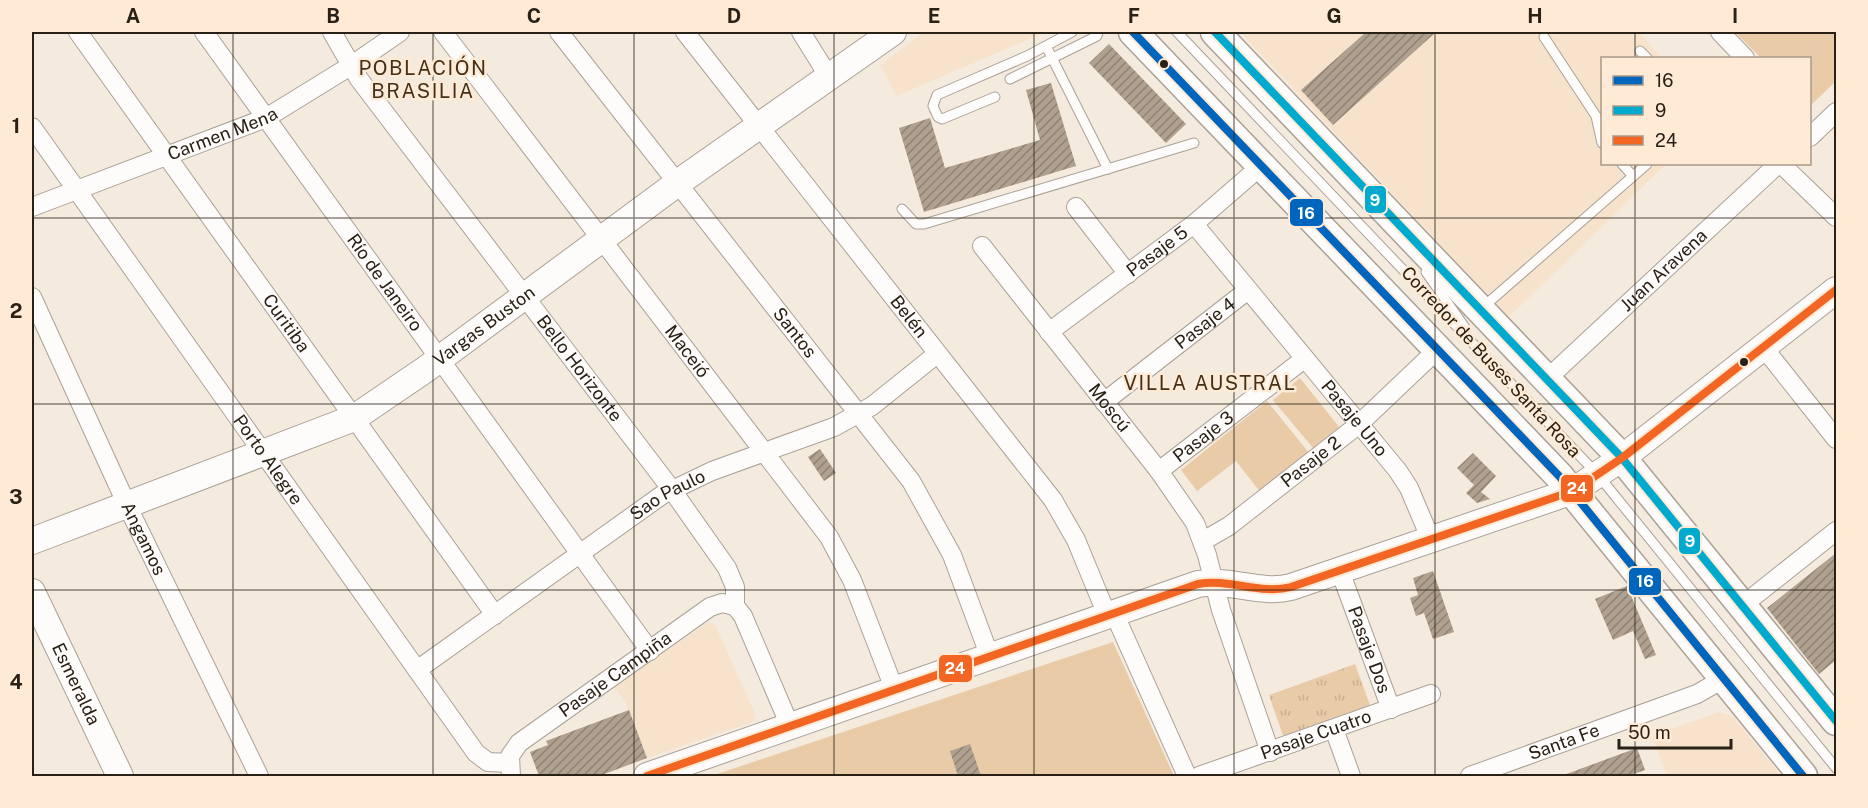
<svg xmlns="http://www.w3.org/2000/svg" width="1868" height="808" font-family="'Public Sans',sans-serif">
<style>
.built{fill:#f7e2cb}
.green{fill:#e9cba8}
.park{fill:url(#park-tufts)}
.building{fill:url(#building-hatch)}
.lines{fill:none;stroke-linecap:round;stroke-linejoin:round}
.lane-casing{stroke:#aaa197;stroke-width:11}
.street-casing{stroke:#aaa197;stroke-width:20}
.secondary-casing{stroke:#aaa197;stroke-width:28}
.primary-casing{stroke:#aaa197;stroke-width:31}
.lane{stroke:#fefcfa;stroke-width:9}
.street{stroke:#fefcfa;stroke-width:18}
.secondary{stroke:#fefcfa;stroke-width:26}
.primary{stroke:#fefcfa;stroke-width:28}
.bus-1-casing{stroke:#feead5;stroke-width:12}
.bus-2-casing{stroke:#feead5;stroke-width:12}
.bus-3-casing{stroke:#feead5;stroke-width:12}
.bus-1{stroke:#0065bd;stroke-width:8}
.bus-2{stroke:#00a9ce;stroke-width:8}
.bus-3{stroke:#f26522;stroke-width:8}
.grid{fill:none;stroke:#292016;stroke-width:1.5;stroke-opacity:0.55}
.bus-dot{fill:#292016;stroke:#feead5;stroke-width:2}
.labels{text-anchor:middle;stroke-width:5;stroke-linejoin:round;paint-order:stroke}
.street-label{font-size:18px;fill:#292016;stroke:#feead5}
.neighbourhood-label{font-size:20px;letter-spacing:1.5px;fill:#43301a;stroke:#feead5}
.line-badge{stroke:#feead5;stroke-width:2}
.badge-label{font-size:16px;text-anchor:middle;font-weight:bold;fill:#fff}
.neatline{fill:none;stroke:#292016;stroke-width:2}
.grid-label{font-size:20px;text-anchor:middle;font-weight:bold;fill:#292016}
</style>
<defs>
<pattern id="park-tufts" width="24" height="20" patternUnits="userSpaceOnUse" patternTransform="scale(1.5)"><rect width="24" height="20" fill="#e9cba8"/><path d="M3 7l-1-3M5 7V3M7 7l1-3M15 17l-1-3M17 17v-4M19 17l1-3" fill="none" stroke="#c8ae90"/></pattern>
<pattern id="building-hatch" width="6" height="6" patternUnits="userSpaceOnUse" patternTransform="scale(1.5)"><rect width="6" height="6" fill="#afa08f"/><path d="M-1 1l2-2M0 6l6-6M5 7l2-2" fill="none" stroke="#8e8274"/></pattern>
</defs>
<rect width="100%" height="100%" fill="#f5eade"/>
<g class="built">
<polygon points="924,32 1045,32 897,96 880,65"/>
<polygon points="1240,32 1639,32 1661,58 1602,58 1602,164 1666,164 1509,317"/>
<polygon points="709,622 715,625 756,716 752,722 647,758 625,701 614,687"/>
<polygon points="1719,712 1732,716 1781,776 1667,776 1652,736"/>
</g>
<g class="green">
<polygon points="1735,32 1836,32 1836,81 1810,106 1810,58 1761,58"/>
<polygon points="1300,378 1339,427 1313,448 1273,400"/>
<polygon points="1267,401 1310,454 1261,493 1236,461 1197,491 1181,470"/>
<polygon points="1113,642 1174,776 711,776"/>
</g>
<polygon class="park" points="1355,664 1370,705 1283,736 1269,695"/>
<g class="building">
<polygon points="1366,32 1436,32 1333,125 1301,90"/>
<polygon points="1109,44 1186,124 1166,143 1089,63"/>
<polygon points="1051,83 1076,166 924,212 899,128 930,118 945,168 1040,140 1026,90"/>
<polygon points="820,449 836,473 824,481 808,457"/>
<polygon points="1473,453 1496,476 1481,492 1490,499 1477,503 1466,493 1474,485 1457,468"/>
<polygon points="1836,553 1836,660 1819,674 1767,608"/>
<polygon points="1433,571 1454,632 1433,639 1424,613 1416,616 1410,598 1418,595 1413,578"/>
<polygon points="1627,586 1656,655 1645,659 1633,631 1613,640 1595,599"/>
<polygon points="629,710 647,758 599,776 539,776 530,752 548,745 546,741"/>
<polygon points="970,744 981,776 958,776 950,751"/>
<polygon points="1637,748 1645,770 1628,776 1561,776"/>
</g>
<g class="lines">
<defs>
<g id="lane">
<polyline points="1177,32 1598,475 1836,768"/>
<polyline points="1544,37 1596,116 1602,143"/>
<polyline points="1046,46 1108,169"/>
<polyline points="1640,51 1647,58"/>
<polyline points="1010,79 1097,36 1098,32"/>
<polyline points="995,97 942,119 938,117 933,106 937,95 1027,56 1072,32"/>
<polyline points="1622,164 1633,176"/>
<polyline points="902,209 916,224 924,224 1194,143"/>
<polyline points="1426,272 1466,329"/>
<polyline points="1482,308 1647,164"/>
</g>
<g id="street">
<path id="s1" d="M78,32l417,583"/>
<path id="s2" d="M204,32l446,619"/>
<path id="s3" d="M332,32l27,47 313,411 55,78 8,19v19l8,10 47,110"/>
<path id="s4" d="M443,32l386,505 23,43 43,111"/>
<path id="s5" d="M559,32l352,449 41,74 38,102"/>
<path id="s6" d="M685,32l368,468 23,40 31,75"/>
<polyline points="801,32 829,77"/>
<polyline points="1720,32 1745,58"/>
<path id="s7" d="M32,127l444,626 12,9 21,1"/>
<polyline points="1810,137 1836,112"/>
<polyline points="1781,164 1836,217"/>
<path id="s8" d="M32,207l234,-89 86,-53 48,-33"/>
<polyline points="1076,207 1128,274"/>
<path id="s9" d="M1194,224l204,247 11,17 22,52"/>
<path id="s10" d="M982,246l177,225 36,52 12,32 14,55 49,142"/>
<path id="s11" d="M32,297l95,208 132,271"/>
<path id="s12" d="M1049,332l145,-108 67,-58"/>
<polyline points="1764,348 1836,439"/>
<path id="s13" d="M1548,378l230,-214"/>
<path id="s14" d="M1104,402l144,-112"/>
<path id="s15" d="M1159,471l145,-112"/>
<path id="s16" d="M1203,541l26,-15 129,-101 80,-76"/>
<path id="s17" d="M1340,571l51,138"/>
<polyline points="1743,605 1836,531"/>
<polyline points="1114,613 1187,776"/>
<path id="s18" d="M417,670l245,-175 50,-24 122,-44 38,-21 65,-52"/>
<polyline points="1334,729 1351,776"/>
<path id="s19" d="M511,776l-1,-20 9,-13 191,-136 12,-4 13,3"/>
<path id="s20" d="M1199,776l232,-82"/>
<path id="s21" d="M1470,776l227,-82 28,-16"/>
</g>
<g id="secondary">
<path id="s22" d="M32,541l322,-123 72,-49 253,-187 214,-150"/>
<path id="s23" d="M32,592l88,184"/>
<path d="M647,776l551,-192c31,-6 62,11 93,3l282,-96 49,-33 214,-168"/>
</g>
<g id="primary">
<polyline points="1133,32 1560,477 1803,776"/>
<polyline points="1215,32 1622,458 1836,721"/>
</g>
</defs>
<use href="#lane" class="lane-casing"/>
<use href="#street" class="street-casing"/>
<use href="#secondary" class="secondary-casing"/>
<use href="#primary" class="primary-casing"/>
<use href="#lane" class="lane"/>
<use href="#street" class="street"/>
<use href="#secondary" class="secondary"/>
<use href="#primary" class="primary"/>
<defs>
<polyline id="bus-1" points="1133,32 1560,477 1803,776"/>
<polyline id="bus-2" points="1215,32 1622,458 1836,721"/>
<path id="bus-3" d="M647,776l551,-192c31,-6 62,11 93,3l282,-96 49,-33 214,-168"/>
</defs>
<use href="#bus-1" class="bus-1-casing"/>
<use href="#bus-2" class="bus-2-casing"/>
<use href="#bus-3" class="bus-3-casing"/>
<use href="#bus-1" class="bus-1"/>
<use href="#bus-2" class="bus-2"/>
<use href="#bus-3" class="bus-3"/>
</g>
<path class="grid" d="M233,32v744M433,32v744M634,32v744M834,32v744M1034,32v744M1234,32v744M1435,32v744M1635,32v26M1635,164v612M32,218h1804M32,404h1804M32,590h1804"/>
<g class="bus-dot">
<circle cx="1164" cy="64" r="5"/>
<circle cx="1744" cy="362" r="5"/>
</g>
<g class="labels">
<g class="street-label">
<text dy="6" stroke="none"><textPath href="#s8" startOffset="204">Carmen Mena</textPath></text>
<text dy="6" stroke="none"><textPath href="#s12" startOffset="135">Pasaje 5</textPath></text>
<text dy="6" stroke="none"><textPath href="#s13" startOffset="158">Juan Aravena</textPath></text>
<text dy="6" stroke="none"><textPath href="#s2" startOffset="309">Río de Janeiro</textPath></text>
<text dy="6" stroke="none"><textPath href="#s6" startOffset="362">Belén</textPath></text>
<text dy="6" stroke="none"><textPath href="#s1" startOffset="358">Curitiba</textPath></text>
<text dy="6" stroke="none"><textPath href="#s14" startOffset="128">Pasaje 4</textPath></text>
<text dy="6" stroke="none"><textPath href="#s22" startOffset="504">Vargas Buston</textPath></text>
<text dy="6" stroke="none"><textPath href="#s5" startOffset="382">Santos</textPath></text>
<text dy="6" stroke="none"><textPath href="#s4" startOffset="402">Maceió</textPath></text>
<text transform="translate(1491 362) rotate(47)" y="6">Corredor de Buses Santa Rosa</text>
<text dy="6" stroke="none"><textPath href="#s3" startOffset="418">Bello Horizonte</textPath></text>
<text dy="6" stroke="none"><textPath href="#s10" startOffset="206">Moscú</textPath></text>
<text dy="6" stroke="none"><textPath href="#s9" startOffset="252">Pasaje Uno</textPath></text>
<text dy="6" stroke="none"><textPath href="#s15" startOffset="56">Pasaje 3</textPath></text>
<text dy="6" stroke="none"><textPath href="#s7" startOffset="408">Porto Alegre</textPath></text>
<text dy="6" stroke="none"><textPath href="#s16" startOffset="134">Pasaje 2</textPath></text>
<text dy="6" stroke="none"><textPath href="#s18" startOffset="306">Sao Paulo</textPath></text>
<text dy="6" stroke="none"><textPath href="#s11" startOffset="266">Angamos</textPath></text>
<text dy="6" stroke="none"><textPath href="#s17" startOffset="84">Pasaje Dos</textPath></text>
<text dy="6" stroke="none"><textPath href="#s19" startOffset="154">Pasaje Campiña</textPath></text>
<text dy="6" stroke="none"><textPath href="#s23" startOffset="102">Esmeralda</textPath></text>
<text dy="6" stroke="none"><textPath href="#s20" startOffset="124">Pasaje Cuatro</textPath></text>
<text dy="6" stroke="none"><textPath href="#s21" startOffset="100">Santa Fe</textPath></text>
</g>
<g class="neighbourhood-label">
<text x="423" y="75">POBLACIÓN<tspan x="423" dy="23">BRASILIA</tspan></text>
<text x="1210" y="390">VILLA AUSTRAL</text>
</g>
</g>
<g class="line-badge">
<rect x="1364" y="185" width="23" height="29" rx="6" fill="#00a9ce"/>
<rect x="1289" y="198" width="35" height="29" rx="6" fill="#0065bd"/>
<rect x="1560" y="474" width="34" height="29" rx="6" fill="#f26522"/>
<rect x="1678" y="527" width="23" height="28" rx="6" fill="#00a9ce"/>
<rect x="1628" y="567" width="34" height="29" rx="6" fill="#0065bd"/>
<rect x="938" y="654" width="35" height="29" rx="6" fill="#f26522"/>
</g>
<g class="badge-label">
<text x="1375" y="206">9</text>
<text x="1306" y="219">16</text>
<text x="1577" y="494">24</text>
<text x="1690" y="547">9</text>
<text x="1645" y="587">16</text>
<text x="955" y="674">24</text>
</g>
<rect width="1868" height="808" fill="none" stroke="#feead5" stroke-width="66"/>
<rect x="1601" y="57" width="210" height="108" fill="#feead5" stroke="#a99989" stroke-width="1.5"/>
<rect x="1613" y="76" width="30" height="9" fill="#0065bd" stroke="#a99989" stroke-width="1.5"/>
<text x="1655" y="87" font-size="18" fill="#292016">16</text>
<rect x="1613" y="106" width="30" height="9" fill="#00a9ce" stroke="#a99989" stroke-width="1.5"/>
<text x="1655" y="117" font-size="18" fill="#292016">9</text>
<rect x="1613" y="136" width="30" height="9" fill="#f26522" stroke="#a99989" stroke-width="1.5"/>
<text x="1655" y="147" font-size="18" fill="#292016">24</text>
<path d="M1619 739v9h112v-9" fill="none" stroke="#292016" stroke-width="3"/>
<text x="1628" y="739" font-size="18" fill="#292016" stroke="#feead5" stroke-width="4.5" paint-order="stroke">50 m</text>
<rect x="33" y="33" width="1802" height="742" class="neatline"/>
<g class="grid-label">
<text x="133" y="23">A</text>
<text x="333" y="23">B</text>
<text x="534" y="23">C</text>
<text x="734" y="23">D</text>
<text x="934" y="23">E</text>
<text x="1134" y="23">F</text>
<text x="1334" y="23">G</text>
<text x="1535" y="23">H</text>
<text x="1735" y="23">I</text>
<text x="16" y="133">1</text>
<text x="16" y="318">2</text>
<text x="16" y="504">3</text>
<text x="16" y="689">4</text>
</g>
</svg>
